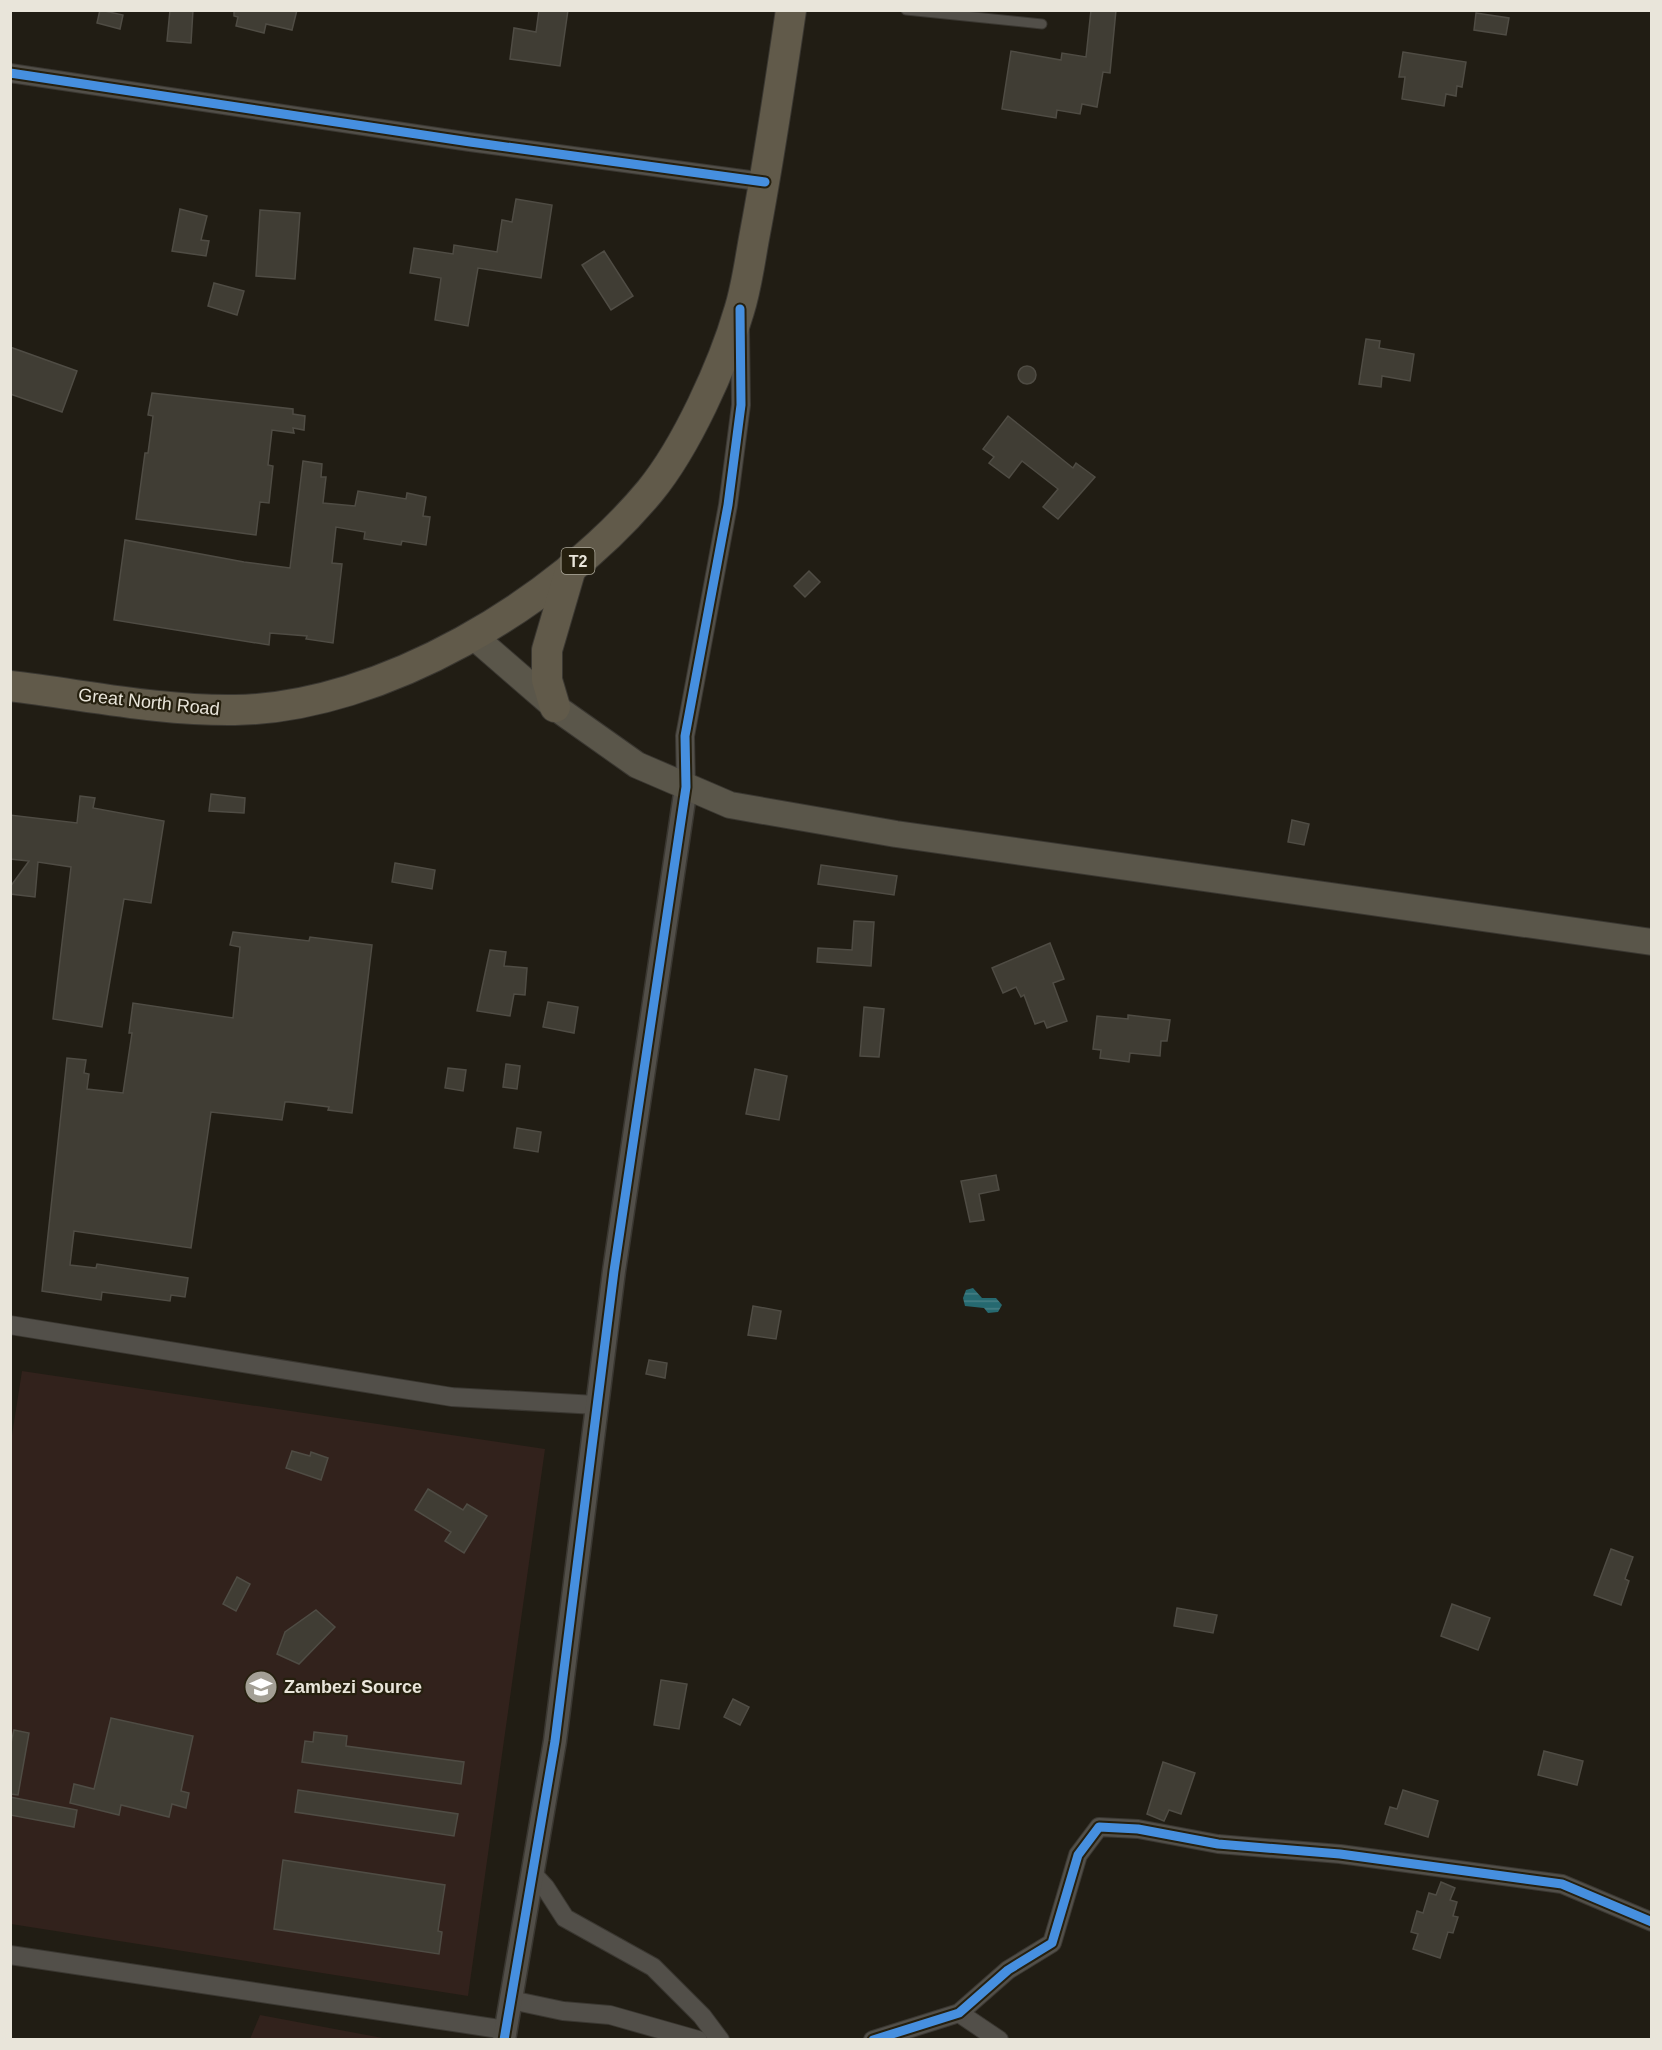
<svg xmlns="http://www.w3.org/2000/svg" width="1662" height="2050" font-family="Arial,sans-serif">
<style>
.education{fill:#32221c}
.water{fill:url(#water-rules)}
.building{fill:#403d34;stroke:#4f4c44;stroke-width:1.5}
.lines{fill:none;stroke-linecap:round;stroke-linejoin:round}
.service-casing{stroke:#3a3731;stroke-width:11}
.minor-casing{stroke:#3a3731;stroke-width:20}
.tertiary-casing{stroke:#3a3731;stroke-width:25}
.secondary-casing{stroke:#3a3731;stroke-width:28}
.trunk-casing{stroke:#3a3731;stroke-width:32}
.service{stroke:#524f49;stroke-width:9}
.minor{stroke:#524f49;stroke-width:18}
.tertiary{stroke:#524f49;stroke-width:22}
.secondary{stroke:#5a564a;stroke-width:26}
.trunk{stroke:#615a4a;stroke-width:30}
.cycleway-casing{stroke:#26200f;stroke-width:13}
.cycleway{stroke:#468fdf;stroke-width:9}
.labels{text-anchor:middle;stroke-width:4.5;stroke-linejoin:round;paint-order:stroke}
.shield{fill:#26200f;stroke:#aeaa9d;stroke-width:1.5}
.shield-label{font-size:16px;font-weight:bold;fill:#e9e5da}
.street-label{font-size:18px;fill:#e9e5da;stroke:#26200f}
.poi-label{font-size:18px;font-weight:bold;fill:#e9e5da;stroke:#26200f;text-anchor:start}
</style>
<defs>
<pattern id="water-rules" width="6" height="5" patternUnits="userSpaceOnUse" patternTransform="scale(1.5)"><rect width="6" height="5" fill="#266970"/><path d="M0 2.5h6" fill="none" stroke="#467e84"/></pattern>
</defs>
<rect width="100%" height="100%" fill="#211d14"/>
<g class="education">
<polygon points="22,1371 545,1449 468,1996 11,1924 10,1448"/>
<polygon points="260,2015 388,2039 250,2039"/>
</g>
<polygon class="water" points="973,1288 982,1298 996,1298 1002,1305 998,1312 988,1313 984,1308 965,1306 963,1298 966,1290"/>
<g class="building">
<polygon points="100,10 123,15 120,29 97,23"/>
<polygon points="170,10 193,10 191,43 167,41"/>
<polygon points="234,10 297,10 292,30 266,24 264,33 236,26 238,17 234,16"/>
<polygon points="539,10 568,10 560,66 510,59 514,28 536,32"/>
<polygon points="1091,10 1116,10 1110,73 1103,72 1097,107 1082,104 1080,114 1057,110 1056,118 1002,109 1011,51 1061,60 1062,53 1086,57"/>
<polygon points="1476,13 1509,18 1506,35 1474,30"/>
<polygon points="1403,52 1466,62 1462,87 1457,86 1456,96 1446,94 1444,106 1402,99 1405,77 1399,77"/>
<polygon points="516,199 552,205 541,278 478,268 468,326 435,320 441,278 410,273 414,248 453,254 454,245 497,252 502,220 512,222"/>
<polygon points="180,209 207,216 201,240 209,241 206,256 172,251"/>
<polygon points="260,210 300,213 295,279 256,276"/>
<polygon points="604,251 633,296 611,310 582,265"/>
<polygon points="214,283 244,291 237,315 208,306"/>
<polygon points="1366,339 1380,341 1379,348 1414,354 1410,381 1382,376 1381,387 1359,384"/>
<polygon points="10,347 77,371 62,412 10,394"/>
<circle cx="1027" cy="375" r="9"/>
<polygon points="152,393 293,409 293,414 305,416 304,430 293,428 294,433 272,430 268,465 273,466 269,503 260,502 256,535 136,519 145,453 148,453 153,416 148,415"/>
<polygon points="1008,416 1073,468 1076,463 1095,477 1058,519 1043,507 1058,489 1022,461 1009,478 989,463 994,457 983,449"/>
<polygon points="303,461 322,464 321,477 326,477 323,503 355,506 358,491 406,499 407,493 426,497 423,516 430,517 426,545 402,541 401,545 364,539 365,532 336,527 332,563 342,564 333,643 306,639 307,636 270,633 269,645 114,620 125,540 244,562 290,568"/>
<polygon points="809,571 820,582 805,597 794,586"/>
<polygon points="211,794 245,798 244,813 209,811"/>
<polygon points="80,796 95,798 93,808 164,821 151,903 124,899 102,1027 53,1019 71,867 38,862 35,897 10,894 10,887 29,861 10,859 10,815 77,823"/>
<polygon points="1292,820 1309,824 1304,845 1288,842"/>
<polygon points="395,863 435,870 432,889 392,882"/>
<polygon points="821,865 897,876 894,895 818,884"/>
<polygon points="854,921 874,922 871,966 817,962 818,948 852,950"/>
<polygon points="233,932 309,941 310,937 372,945 352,1113 328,1110 329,1107 289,1102 285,1102 282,1120 211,1112 191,1248 74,1231 70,1265 96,1268 97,1264 188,1278 185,1297 171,1295 170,1301 102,1292 101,1300 42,1291 67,1058 86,1060 84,1073 89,1074 87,1089 123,1093 132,1033 129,1033 133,1003 233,1018 240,947 230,945"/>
<polygon points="1050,943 1064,979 1053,983 1067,1021 1047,1028 1044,1021 1035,1024 1024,995 1021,997 1016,987 1003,993 992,968"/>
<polygon points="490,950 506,952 504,966 527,968 525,995 514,994 510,1016 477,1011"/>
<polygon points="548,1002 578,1007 574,1033 543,1027"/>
<polygon points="864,1007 884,1009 879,1057 860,1056"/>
<polygon points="1128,1015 1170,1020 1167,1041 1161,1041 1160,1056 1130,1053 1129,1062 1100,1058 1101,1050 1093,1049 1097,1016 1128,1019"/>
<polygon points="506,1064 520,1066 517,1089 503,1087"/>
<polygon points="448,1068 466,1070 463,1091 445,1088"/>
<polygon points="755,1069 787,1076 779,1120 746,1114"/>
<polygon points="517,1128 541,1132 538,1152 514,1148"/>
<polygon points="996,1175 999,1190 979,1194 984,1220 970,1222 961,1181"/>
<polygon points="753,1306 781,1311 776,1339 748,1335"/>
<polygon points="649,1360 667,1363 665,1378 646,1374"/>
<polygon points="292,1451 310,1456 311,1452 328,1458 321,1480 286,1468"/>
<polygon points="428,1489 463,1510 467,1504 487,1516 464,1553 445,1541 451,1532 415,1510"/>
<polygon points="1611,1549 1633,1557 1625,1579 1629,1581 1621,1605 1594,1595"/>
<polygon points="237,1577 250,1584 236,1611 223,1604"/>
<polygon points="1452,1604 1490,1618 1478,1650 1441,1636"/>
<polygon points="1177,1608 1217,1615 1213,1633 1174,1626"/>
<polygon points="316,1610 335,1627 299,1664 277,1654 285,1632"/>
<polygon points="661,1680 687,1684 679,1729 654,1725"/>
<polygon points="733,1699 749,1707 740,1725 724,1717"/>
<polygon points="111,1718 193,1736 181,1791 189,1793 186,1808 172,1804 169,1817 121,1805 119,1815 70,1803 74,1784 94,1789"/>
<polygon points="14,1730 29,1733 18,1795 10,1794 10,1747"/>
<polygon points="314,1732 347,1736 346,1746 464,1762 461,1784 302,1762 305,1741 313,1742"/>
<polygon points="1544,1751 1583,1761 1577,1785 1538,1775"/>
<polygon points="1163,1762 1195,1773 1181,1814 1169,1810 1164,1821 1147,1814"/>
<polygon points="298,1790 458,1814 454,1836 295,1812"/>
<polygon points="1403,1790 1438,1801 1428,1837 1385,1824 1390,1807 1397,1809"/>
<polygon points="10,1797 77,1810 74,1827 10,1815"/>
<polygon points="283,1860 445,1885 438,1931 442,1932 439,1954 274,1929"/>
<polygon points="1441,1882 1455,1888 1450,1900 1457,1902 1453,1916 1458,1917 1453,1933 1448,1932 1440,1958 1413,1949 1418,1934 1411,1932 1417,1911 1423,1913 1429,1893 1436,1895"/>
</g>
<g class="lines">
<defs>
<polyline id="service" points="906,10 1042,24"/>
<g id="minor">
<polyline points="10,73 470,142 765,182"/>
<polyline points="686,787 685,736 728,505 741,405 740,329"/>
<polyline points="10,1325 452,1397 596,1405"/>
<polyline points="533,1874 545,1887 565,1918 653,1967 702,2016 720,2040"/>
<polyline points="10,1955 506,2030"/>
<polyline points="511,2000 563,2011 610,2015 698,2040"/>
<polyline points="959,2013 999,2040"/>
<polyline points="873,2040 959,2013 1008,1970 1052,1943 1078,1855 1099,1827 1138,1829 1218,1844 1340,1854 1562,1884 1652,1922"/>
</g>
<polyline id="tertiary" points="504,2040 555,1741 614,1271 686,787"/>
<polyline id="secondary" points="472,635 555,707 637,765 730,805 896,834 1652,942"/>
<g id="trunk">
<path d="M10,686c75,9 150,25 225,24 147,-2 323,-108 415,-219 36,-44 73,-125 89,-180 8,-25 11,-52 16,-78 14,-74 25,-148 36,-223"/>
<polyline points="555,707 547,680 547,650 571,568"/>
</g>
</defs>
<use href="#service" class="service-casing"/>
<use href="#minor" class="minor-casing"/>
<use href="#tertiary" class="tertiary-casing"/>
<use href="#secondary" class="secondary-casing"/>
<use href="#trunk" class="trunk-casing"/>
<use href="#service" class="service"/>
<use href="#minor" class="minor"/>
<use href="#tertiary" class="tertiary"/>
<use href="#secondary" class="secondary"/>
<use href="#trunk" class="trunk"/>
<defs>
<g id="cycleway">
<polyline points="10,73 470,142 765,182"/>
<polyline points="504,2040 555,1741 614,1271 686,787 685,736 728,505 741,405 740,309"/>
<polyline points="873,2040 959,2013 1008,1970 1052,1943 1078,1855 1099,1827 1138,1829 1218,1844 1340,1854 1562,1884 1652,1922"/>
</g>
</defs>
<use href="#cycleway" class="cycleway-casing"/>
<use href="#cycleway" class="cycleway"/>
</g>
<defs>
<symbol id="school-disc" viewBox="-11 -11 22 22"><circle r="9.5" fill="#a39f95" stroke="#26200f"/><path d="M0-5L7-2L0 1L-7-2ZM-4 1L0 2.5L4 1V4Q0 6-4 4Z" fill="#fff"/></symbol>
</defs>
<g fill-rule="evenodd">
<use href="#school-disc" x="242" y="1668" width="38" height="38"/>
</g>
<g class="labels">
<rect class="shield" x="561.5" y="548" width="33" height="26" rx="4.5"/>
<g class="shield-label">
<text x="578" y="567">T2</text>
</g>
<g class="street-label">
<text transform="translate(149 702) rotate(6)" y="6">Great North Road</text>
</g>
<g class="poi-label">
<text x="284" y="1693">Zambezi Source</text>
</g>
</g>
<rect width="1662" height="2050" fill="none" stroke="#e9e5da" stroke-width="24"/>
</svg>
